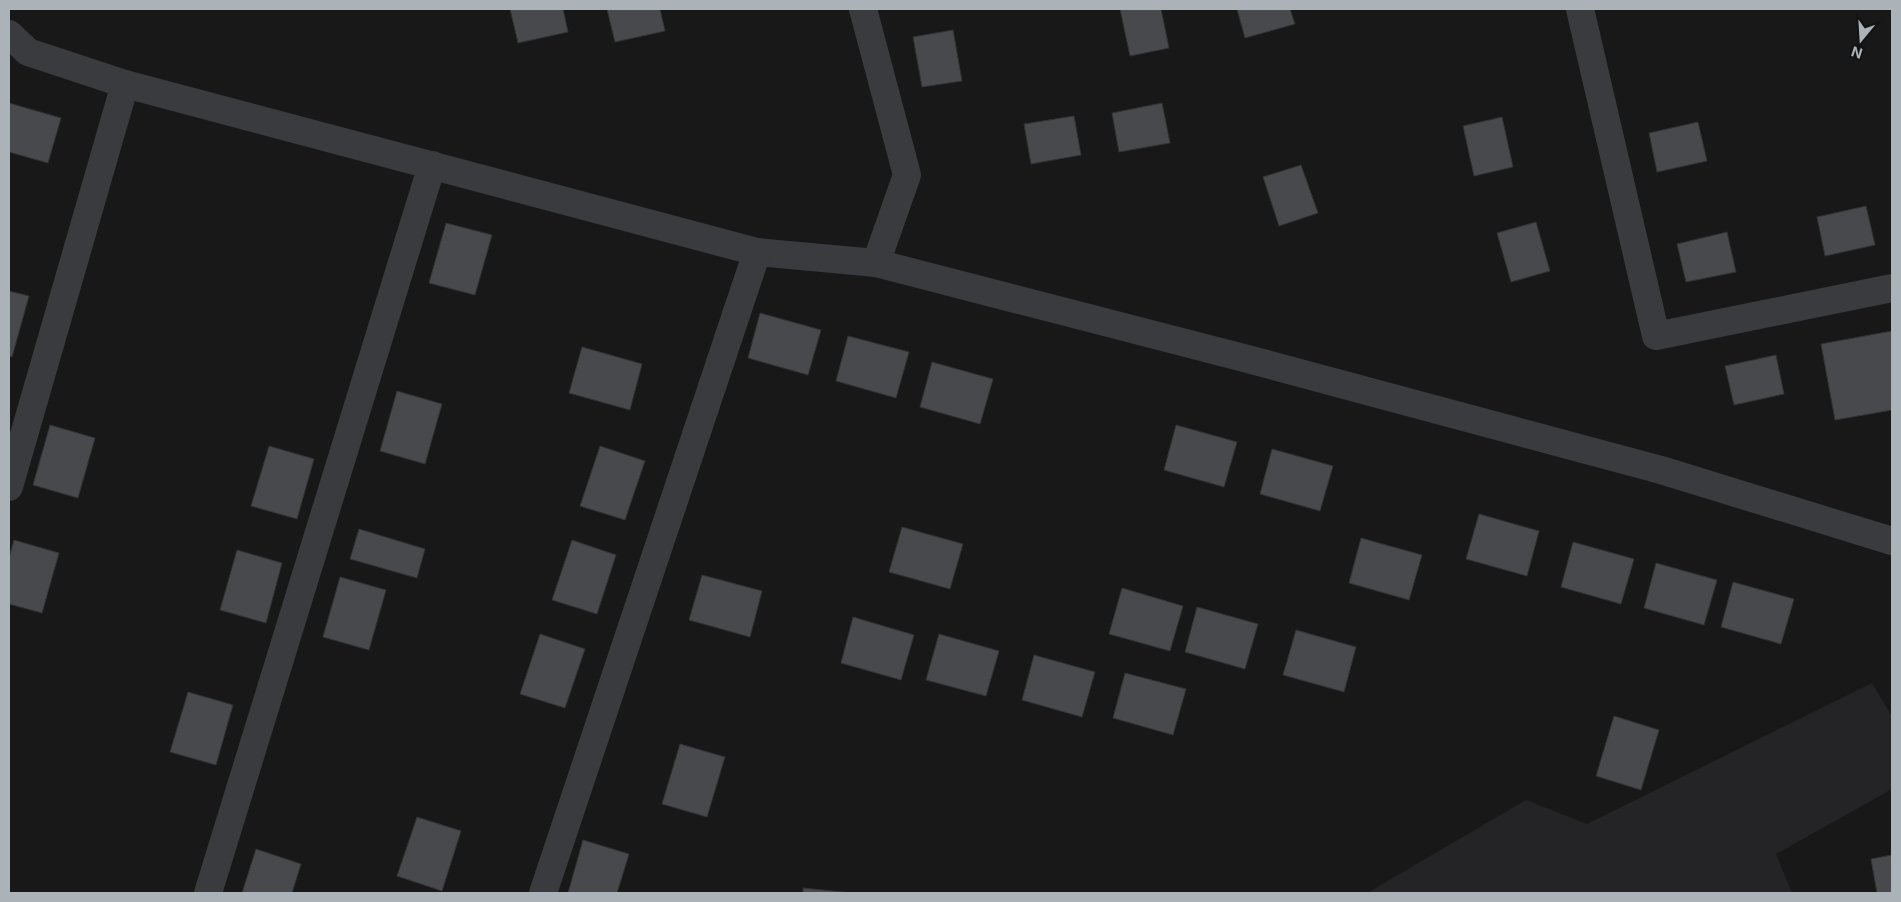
<svg xmlns="http://www.w3.org/2000/svg" width="1901" height="902" font-family="Inter,sans-serif">
<style>
.built{fill:#242426}
.building{fill:#47494c;stroke:#323335}
.lines{fill:none;stroke-linecap:round;stroke-linejoin:round}
.minor{stroke:#393b3e;stroke-width:28}
</style>
<rect width="100%" height="100%" fill="#181819"/>
<polygon class="built" points="1872,683 1892,716 1892,789 1776,854 1792,893 1367,893 1526,800 1587,824"/>
<g class="building">
<polygon points="510,9 563,9 568,32 518,43"/>
<polygon points="607,9 660,9 665,31 615,42"/>
<polygon points="1120,9 1161,9 1169,48 1130,56"/>
<polygon points="1237,9 1290,9 1295,24 1245,38"/>
<polygon points="953,30 962,81 922,87 913,37"/>
<polygon points="9,103 61,118 48,163 9,152"/>
<polygon points="1162,103 1170,143 1119,152 1112,113"/>
<polygon points="1074,116 1081,155 1031,164 1024,124"/>
<polygon points="1502,117 1513,167 1474,176 1463,126"/>
<polygon points="1698,122 1707,161 1657,172 1649,133"/>
<polygon points="1301,165 1318,213 1279,226 1263,177"/>
<polygon points="1866,206 1875,245 1825,256 1817,217"/>
<polygon points="1536,222 1550,271 1511,282 1497,233"/>
<polygon points="446,223 492,235 475,295 429,283"/>
<polygon points="1727,232 1736,272 1686,282 1677,244"/>
<polygon points="9,291 29,296 12,357 9,356"/>
<polygon points="760,313 821,330 808,375 748,358"/>
<polygon points="1892,331 1892,410 1835,420 1821,344"/>
<polygon points="848,336 909,352 896,398 836,381"/>
<polygon points="582,347 642,364 630,410 569,393"/>
<polygon points="1776,355 1784,394 1734,405 1725,366"/>
<polygon points="932,362 993,379 980,424 920,407"/>
<polygon points="397,391 442,404 425,464 380,451"/>
<polygon points="50,425 95,438 78,498 33,485"/>
<polygon points="1176,425 1237,442 1224,487 1164,470"/>
<polygon points="269,446 314,459 297,519 251,506"/>
<polygon points="600,446 645,461 625,520 580,506"/>
<polygon points="1272,449 1333,466 1320,511 1260,494"/>
<polygon points="1479,514 1539,531 1527,576 1466,559"/>
<polygon points="902,527 963,544 950,589 889,572"/>
<polygon points="359,529 425,549 417,578 350,559"/>
<polygon points="1361,538 1422,555 1409,600 1349,583"/>
<polygon points="14,540 59,553 42,613 9,604 9,558"/>
<polygon points="572,540 616,555 597,614 552,600"/>
<polygon points="1573,542 1634,559 1621,604 1561,587"/>
<polygon points="237,550 282,563 266,623 220,610"/>
<polygon points="1656,563 1717,580 1704,625 1644,608"/>
<polygon points="702,575 762,591 750,637 689,620"/>
<polygon points="340,577 386,590 369,650 323,637"/>
<polygon points="1733,582 1794,599 1781,644 1721,627"/>
<polygon points="1122,588 1183,606 1170,651 1109,634"/>
<polygon points="1197,607 1258,624 1245,669 1185,652"/>
<polygon points="853,617 914,635 901,680 841,663"/>
<polygon points="1296,630 1356,647 1344,692 1283,675"/>
<polygon points="540,634 585,649 565,708 520,694"/>
<polygon points="939,634 999,651 986,696 926,680"/>
<polygon points="1034,655 1095,672 1082,717 1022,700"/>
<polygon points="1125,673 1186,689 1173,735 1113,718"/>
<polygon points="188,692 233,705 216,765 170,752"/>
<polygon points="1614,716 1659,730 1641,790 1596,776"/>
<polygon points="680,744 725,757 707,817 662,804"/>
<polygon points="417,817 461,831 442,891 397,876"/>
<polygon points="583,840 629,854 617,893 568,893"/>
<polygon points="256,849 301,864 292,893 242,893"/>
<polygon points="1892,855 1892,893 1877,893 1871,859"/>
<polygon points="803,888 852,893 803,893"/>
</g>
<g class="lines">
<g class="minor">
<polyline points="863,9 907,175 876,263"/>
<polyline points="1580,9 1656,336 1892,288"/>
<polyline points="9,34 28,52 125,84 757,252 876,263 1240,357 1661,470 1892,541"/>
<polyline points="9,487 125,84"/>
<polyline points="208,893 432,165"/>
<polyline points="543,893 757,252"/>
</g>
</g>
<rect width="1901" height="902" fill="none" stroke="#abb2b8" stroke-width="20"/>
<g transform="translate(1861 40) rotate(198)" stroke="#131314" stroke-width="4" paint-order="stroke">
<path d="M0-4L9 19L0 12L-9 19Z" fill="#abb2b8"/>
<text y="-8" font-size="14" font-weight="bold" text-anchor="middle" fill="#abb2b8">N</text>
</g>
</svg>
